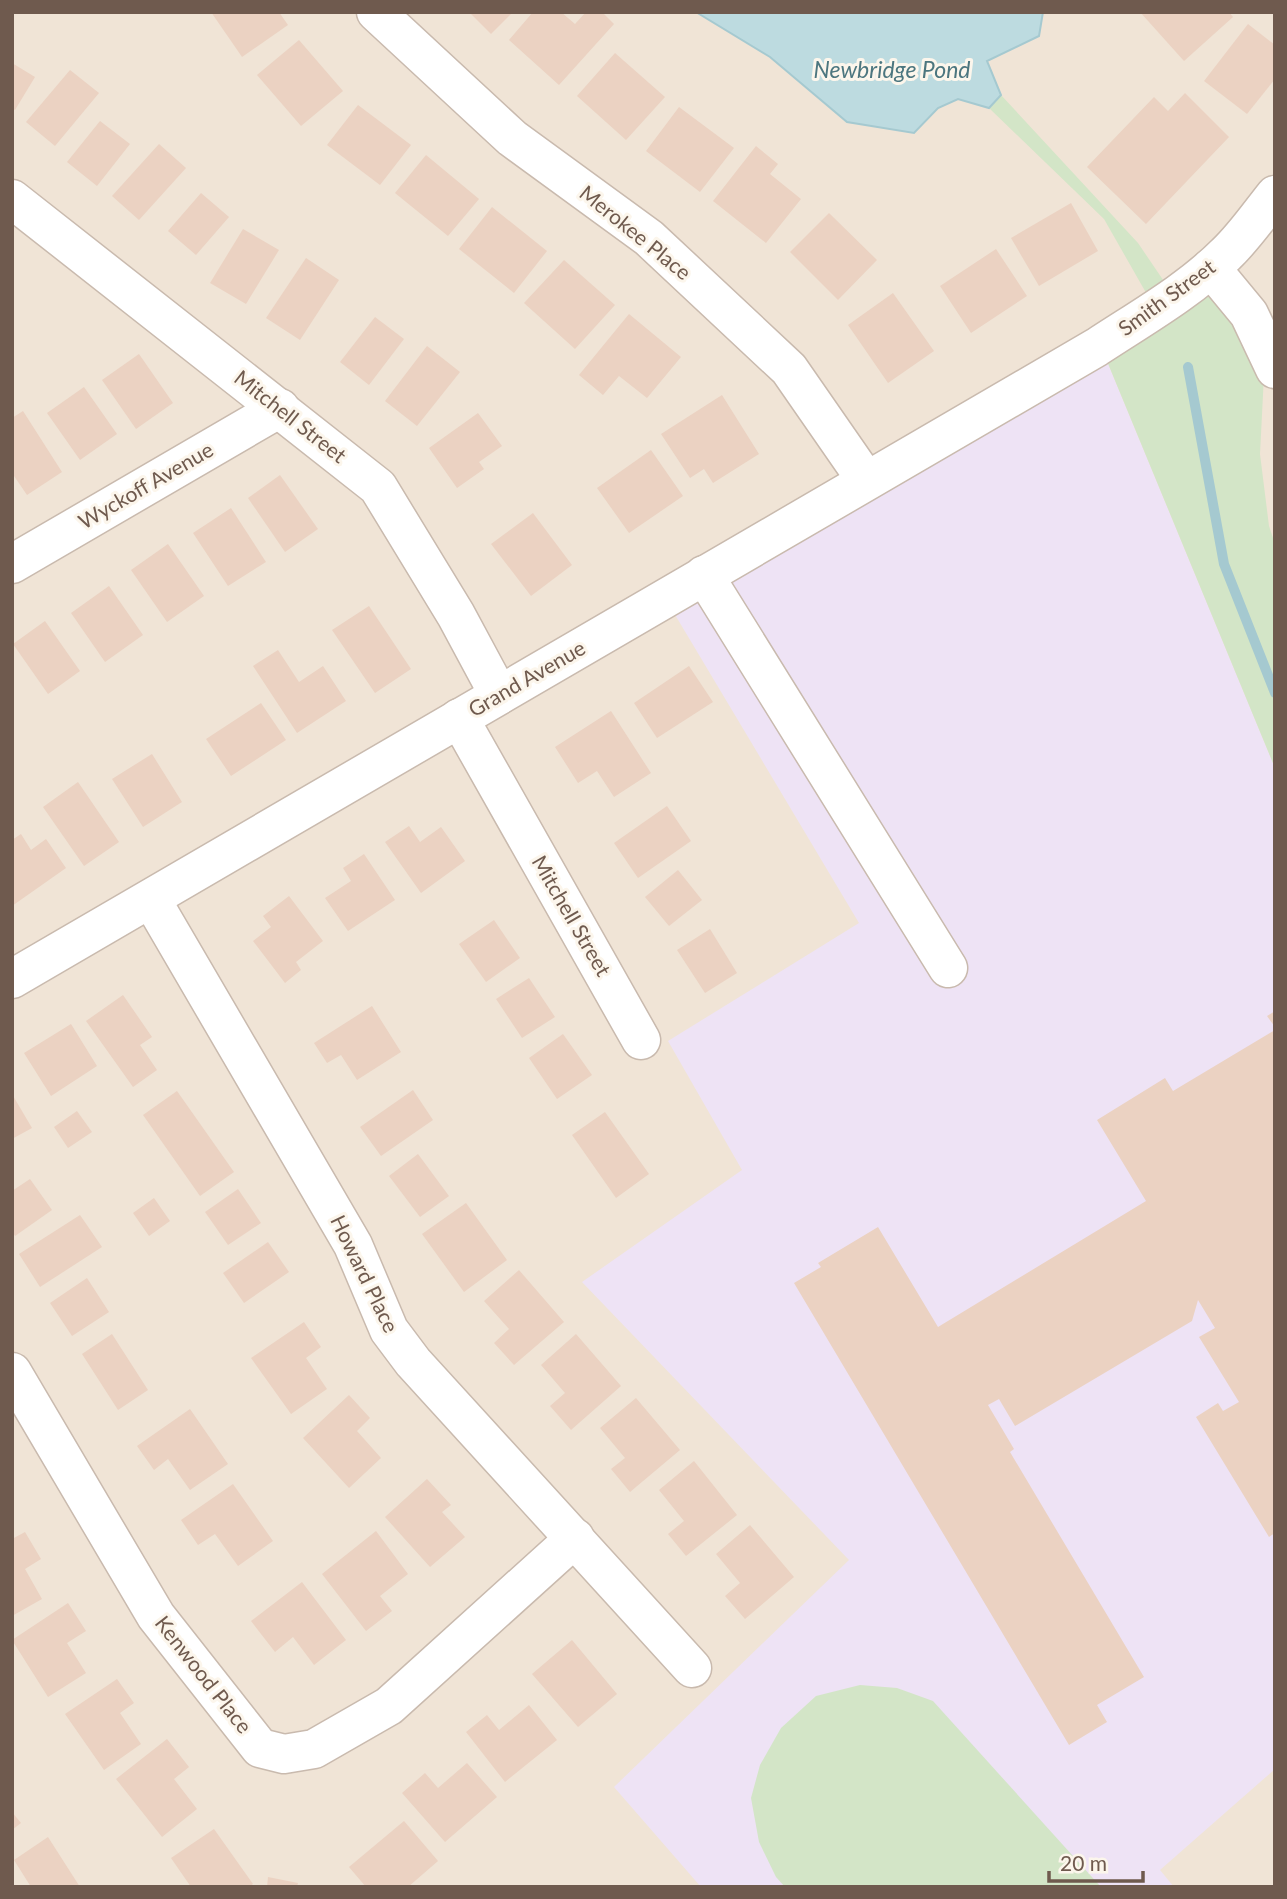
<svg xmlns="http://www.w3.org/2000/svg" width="1287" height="1899" font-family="Lato,sans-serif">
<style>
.residential{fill:#f0e4d6}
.education{fill:#eee3f5}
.green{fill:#d3e5c7}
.water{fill:#bddbe0;stroke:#a5c9d0;stroke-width:2}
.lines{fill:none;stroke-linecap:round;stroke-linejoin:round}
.stream{stroke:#a5c9d0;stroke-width:10}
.building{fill:#ebd2c2}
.minor-casing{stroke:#c9baae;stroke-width:41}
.minor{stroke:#fff;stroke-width:38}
.labels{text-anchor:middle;stroke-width:6;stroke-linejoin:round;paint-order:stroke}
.street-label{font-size:21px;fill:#6f5a4e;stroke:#fcf6ec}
.water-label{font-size:23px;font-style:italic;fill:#4c767f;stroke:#fcf6ec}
</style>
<rect width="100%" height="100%" fill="#f9f2e6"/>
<rect class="residential" x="12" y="12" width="1263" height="1875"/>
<polygon class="education" points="1102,349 1275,768 1275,1769 1160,1870 1174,1887 701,1887 614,1787 849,1560 582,1282 742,1170 668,1041 859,923 668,603"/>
<g class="green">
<polygon points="1001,95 1138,243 1176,299 1210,274 1264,375 1260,454 1269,526 1275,544 1275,768 1102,349 1157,312 1104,219 989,108"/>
<polygon points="860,1685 897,1688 933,1701 1101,1887 785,1887 776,1877 759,1842 751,1798 760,1765 781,1728 816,1696"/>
</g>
<polygon class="water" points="696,12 1043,12 1039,36 987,61 1001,95 989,108 958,99 938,108 914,133 847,122 770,57"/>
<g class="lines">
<polyline class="stream" points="1188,367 1224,564 1275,693"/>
</g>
<g class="building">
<polygon points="211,12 279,12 288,25 242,57"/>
<polygon points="469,12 513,12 491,34"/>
<polygon points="533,12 561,12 575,24 586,12 602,12 614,24 559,85 509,40"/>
<polygon points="1140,12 1229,12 1233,17 1184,61"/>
<polygon points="1248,24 1275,45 1275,79 1247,114 1204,81"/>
<polygon points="299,40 343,91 301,126 257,75"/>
<polygon points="615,53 665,97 626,140 577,96"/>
<polygon points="12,63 35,77 15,110 12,108"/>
<polygon points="70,70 99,93 55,146 26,122"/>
<polygon points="1185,93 1229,137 1146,224 1087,167 1154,97 1168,111"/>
<polygon points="358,105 411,145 380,185 327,145"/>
<polygon points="679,107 734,148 700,192 646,151"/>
<polygon points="100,121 130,144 97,186 67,162"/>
<polygon points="159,144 186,168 139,220 112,196"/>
<polygon points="756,146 778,164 770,174 801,199 766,243 713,201"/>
<polygon points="426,155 479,199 448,236 395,193"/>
<polygon points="201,193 229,217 196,255 168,231"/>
<polygon points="1071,203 1098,251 1039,286 1011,238"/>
<polygon points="492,207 547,251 514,293 459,249"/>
<polygon points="829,213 877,260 838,300 790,252"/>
<polygon points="243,229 279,250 246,304 210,283"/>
<polygon points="996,249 1027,296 971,333 940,286"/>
<polygon points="306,258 339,280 300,340 266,318"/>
<polygon points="564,260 615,305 575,349 524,303"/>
<polygon points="893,293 934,351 888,383 848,325"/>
<polygon points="629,314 681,357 647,398 619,376 603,395 579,375"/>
<polygon points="375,317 404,339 369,385 340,362"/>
<polygon points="427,346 460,372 417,426 385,401"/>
<polygon points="139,354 173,403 136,429 102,380"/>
<polygon points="84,387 117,434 80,460 47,413"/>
<polygon points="722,395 759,454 713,483 704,469 690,478 661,434"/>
<polygon points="23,411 62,472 27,495 12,473 12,418"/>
<polygon points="478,413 502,446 479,462 484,469 457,488 429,448"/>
<polygon points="651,450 683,496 629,533 597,488"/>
<polygon points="280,475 318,529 285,552 248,498"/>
<polygon points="231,508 266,562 228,586 193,533"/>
<polygon points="533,513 572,565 531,596 491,544"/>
<polygon points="168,544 204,596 167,622 131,570"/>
<polygon points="109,586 143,635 105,662 71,613"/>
<polygon points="369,606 411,669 375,693 332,630"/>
<polygon points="45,621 80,671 48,694 13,644"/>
<polygon points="278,650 299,682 323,666 346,701 297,733 253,666"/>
<polygon points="689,666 713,702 657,738 634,703"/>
<polygon points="261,703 286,740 231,776 206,739"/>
<polygon points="611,711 651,773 614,797 597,771 578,783 555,747"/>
<polygon points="152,754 182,802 143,827 112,779"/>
<polygon points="78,782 119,842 84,866 43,807"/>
<polygon points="667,806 691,841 638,878 614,843"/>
<polygon points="409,826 420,842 441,827 465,861 421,893 385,842"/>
<polygon points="21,834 31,850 46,839 66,868 12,906 12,840"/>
<polygon points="364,854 395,900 348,931 325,898 351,881 343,868"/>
<polygon points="678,870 702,900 669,926 645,897"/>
<polygon points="289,896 323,941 296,962 301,970 285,983 253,941 271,927 263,916"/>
<polygon points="494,920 520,958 486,982 459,944"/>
<polygon points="710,929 737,973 705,993 677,950"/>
<polygon points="529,978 555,1017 522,1038 496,999"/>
<polygon points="123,995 152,1037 140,1045 157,1070 133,1087 86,1021"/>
<polygon points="372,1006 401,1052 357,1080 341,1055 327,1063 314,1043"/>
<polygon points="1275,1011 1275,1027 1267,1016"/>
<polygon points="71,1024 97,1066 51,1096 24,1053"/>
<polygon points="1275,1030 1275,1533 1269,1537 1196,1417 1218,1403 1223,1411 1239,1402 1199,1337 1215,1328 1198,1300 1192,1321 1015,1426 999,1399 988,1405 1014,1449 1010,1452 1144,1677 1097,1705 1107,1722 1069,1745 794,1283 821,1267 818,1263 878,1227 938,1327 1146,1201 1097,1120 1165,1078 1173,1091"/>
<polygon points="563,1034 592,1075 557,1099 529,1058"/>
<polygon points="413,1090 433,1120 381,1156 360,1127"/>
<polygon points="177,1091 234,1172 200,1196 143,1115"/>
<polygon points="12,1094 32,1128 12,1139"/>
<polygon points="77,1111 92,1132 68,1148 54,1127"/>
<polygon points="605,1112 649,1174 616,1198 572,1135"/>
<polygon points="418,1154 449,1196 420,1217 389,1176"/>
<polygon points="30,1179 52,1210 15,1236 12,1231 12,1191"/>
<polygon points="238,1189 261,1223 228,1245 205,1212"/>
<polygon points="154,1198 170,1221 149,1236 133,1213"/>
<polygon points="466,1203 507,1260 464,1292 422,1234"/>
<polygon points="80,1215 102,1247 40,1287 19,1254"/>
<polygon points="268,1242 289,1272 244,1303 223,1273"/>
<polygon points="519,1270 564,1322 514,1365 494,1343 509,1329 484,1301"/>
<polygon points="87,1278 109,1312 72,1336 50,1303"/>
<polygon points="304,1322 321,1347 306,1358 327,1389 291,1414 251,1358"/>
<polygon points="112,1334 148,1390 118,1410 82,1354"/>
<polygon points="576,1334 621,1386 571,1430 550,1406 565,1393 541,1365"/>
<polygon points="349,1395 370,1418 357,1431 381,1458 349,1488 303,1438"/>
<polygon points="636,1398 680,1450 630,1492 611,1469 625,1458 600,1428"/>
<polygon points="190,1409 228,1464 190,1490 168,1459 154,1470 137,1446"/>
<polygon points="694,1461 737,1515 686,1556 668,1534 684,1521 659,1490"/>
<polygon points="427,1479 451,1505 442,1512 465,1537 430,1567 385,1517"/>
<polygon points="233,1484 273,1541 238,1566 215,1534 198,1545 181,1520"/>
<polygon points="750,1525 794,1577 745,1619 725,1596 740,1583 716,1554"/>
<polygon points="376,1531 408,1574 380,1596 392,1611 366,1631 322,1574"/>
<polygon points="25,1532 41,1559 25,1569 42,1599 12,1616 12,1539"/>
<polygon points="302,1582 346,1640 314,1665 293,1637 275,1652 251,1621"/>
<polygon points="68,1603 86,1631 67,1643 86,1673 48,1697 12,1640"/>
<polygon points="572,1640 617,1694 578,1727 532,1674"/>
<polygon points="117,1679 134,1703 120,1713 141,1744 104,1770 65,1714"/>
<polygon points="529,1705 557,1740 505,1782 466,1732 487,1715 499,1730"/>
<polygon points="167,1739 189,1767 174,1779 197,1809 162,1837 116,1779"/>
<polygon points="467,1763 497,1797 445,1842 402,1793 425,1773 438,1788"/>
<polygon points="12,1812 21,1823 12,1830"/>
<polygon points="404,1821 438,1861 408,1887 366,1887 349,1867"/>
<polygon points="214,1829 253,1884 249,1887 191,1887 171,1858"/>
<polygon points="48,1837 80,1887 31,1887 14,1860"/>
<polygon points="268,1877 298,1883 297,1887 267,1887"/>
</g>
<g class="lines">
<defs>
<g id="minor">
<polyline points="376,12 512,138 649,238 789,369 866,480"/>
<polyline points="12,199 378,487 456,615 499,695"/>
<polyline points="1211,268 1249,314 1275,369"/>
<polyline points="12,564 280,408"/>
<polyline points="704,575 948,968"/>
<polyline points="459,718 641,1040"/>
<polyline points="151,899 353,1245 389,1330 413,1362 692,1668"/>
<path d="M12,979l1085,-632c44,-29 92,-56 129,-93 18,-17 33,-39 49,-59"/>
<polyline points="12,1372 156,1616 260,1748 284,1754 314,1749 389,1706 575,1538"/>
</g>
</defs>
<use href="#minor" class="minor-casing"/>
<use href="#minor" class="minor"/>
</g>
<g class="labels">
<g class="street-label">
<text transform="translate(635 233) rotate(39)" y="7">Merokee Place</text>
<text transform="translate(1167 298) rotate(-36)" y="7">Smith Street</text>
<text transform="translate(290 417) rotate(38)" y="7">Mitchell Street</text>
<text transform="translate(146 486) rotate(-30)" y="7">Wyckoff Avenue</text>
<text transform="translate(527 679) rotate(-30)" y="7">Grand Avenue</text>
<text transform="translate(571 916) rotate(60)" y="7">Mitchell Street</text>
<text transform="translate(364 1274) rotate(64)" y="7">Howard Place</text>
<text transform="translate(203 1675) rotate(52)" y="7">Kenwood Place</text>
</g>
<g class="water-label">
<text x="892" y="78">Newbridge Pond</text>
</g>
</g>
<rect width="1287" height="1899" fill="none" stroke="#6f5a4e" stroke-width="28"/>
<path d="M1049 1871v10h94v-10" fill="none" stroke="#6f5a4e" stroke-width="3.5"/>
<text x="1060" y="1871" font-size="21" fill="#6f5a4e" stroke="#fcf6ec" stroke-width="5" paint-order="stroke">20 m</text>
</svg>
